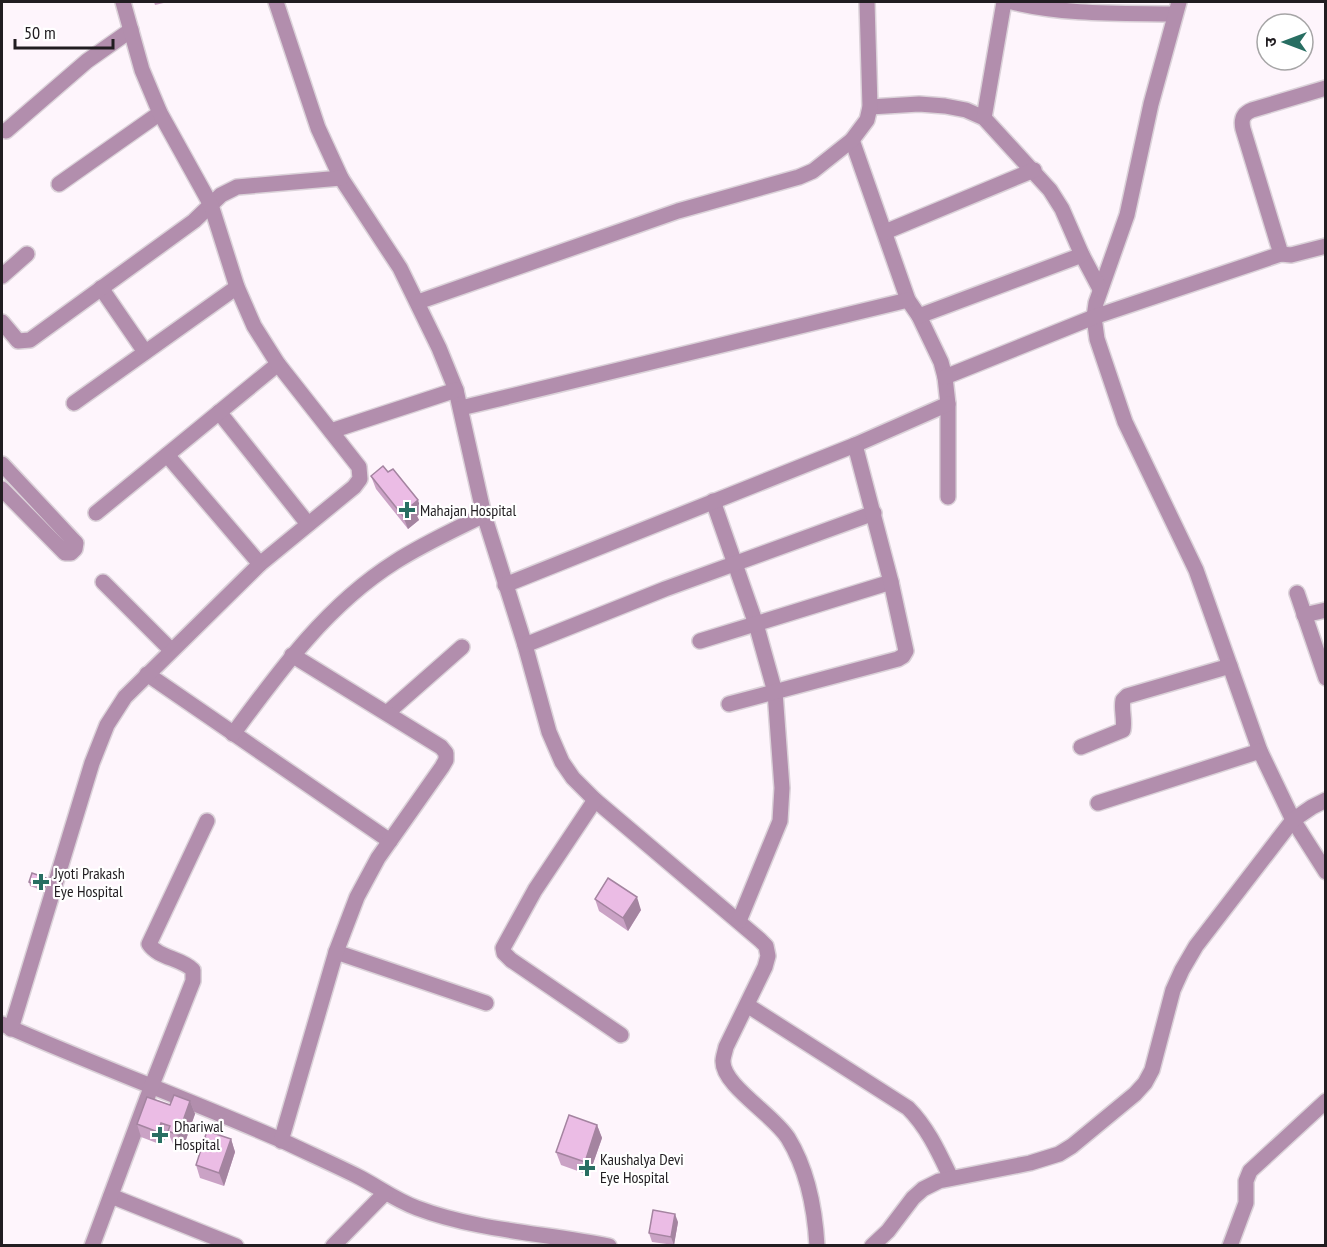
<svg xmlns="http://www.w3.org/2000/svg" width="1327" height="1247" font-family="'PT Sans Narrow','Noto Sans Devanagari',sans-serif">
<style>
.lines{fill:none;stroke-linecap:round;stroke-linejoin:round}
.minor-casing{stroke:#dbd2d9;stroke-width:18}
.minor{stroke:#b28ead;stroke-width:15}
.wall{fill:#caa2c5}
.shaded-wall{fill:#a484a0}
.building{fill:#ebbce5;stroke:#a484a0;stroke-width:1.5}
.poi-dot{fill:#286e62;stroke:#fff;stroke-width:2}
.labels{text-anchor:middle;stroke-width:4.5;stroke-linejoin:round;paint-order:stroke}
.poi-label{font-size:16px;fill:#211d21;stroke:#fff;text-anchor:start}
</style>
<rect width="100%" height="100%" fill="#fef5fc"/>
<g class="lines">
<defs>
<g id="minor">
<path d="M276,2l42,126 23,50 59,90 39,80 17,42 28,125 41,130 24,87 13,30 11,16 22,22 165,140 6,6 2,10 -3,11 -39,80c-1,5 -3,10 -3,14 -1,24 51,54 65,77 19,31 27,72 29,108"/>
<path d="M1012,2c53,13 108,11 163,12"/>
<polyline points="1179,2 1151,104 1127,215 1096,303 1094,317 1097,339 1125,422 1196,570 1260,751 1293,820 1326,872"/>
<polyline points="870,107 919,104 945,106 966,110 984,118 1050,190 1062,209 1082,255 1100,289"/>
<polyline points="984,118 1004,2"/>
<polyline points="6,131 87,61 131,30"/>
<polyline points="852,140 908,300 919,316 941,362 945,377 948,404 948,497"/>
<polyline points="59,184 160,113"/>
<polyline points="885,232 1034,170"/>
<path d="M1281,254l-38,-125c-2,-9 -1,-15 9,-19l74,-22"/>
<polyline points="2,276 27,254"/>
<polyline points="101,288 145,352"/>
<polyline points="418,302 678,211 799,177 813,171 852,140 867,120 870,107 867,2"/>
<polyline points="919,316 1082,255"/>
<polyline points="2,322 18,341 30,340 194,221 221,195 237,187 341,178"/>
<polyline points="945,377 1094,317 1281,254 1291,255 1326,246"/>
<polyline points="74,403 237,287"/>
<polyline points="461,408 908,300"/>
<polyline points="219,412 308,524"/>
<polyline points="331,431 456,390"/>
<polyline points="167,455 260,564"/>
<polyline points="2,464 73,540 76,543 75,549 71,553 65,553 2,489"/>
<polyline points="713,501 756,624 775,692 782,788 780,821 739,921"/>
<polyline points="96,513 278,364"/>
<polyline points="103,582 171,650"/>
<polyline points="505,585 855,445 948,404"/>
<polyline points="1297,593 1326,678"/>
<polyline points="1304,615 1326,610"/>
<polyline points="700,641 891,582"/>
<polyline points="525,645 665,589 874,513"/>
<polyline points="147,674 390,841"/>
<polyline points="729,704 898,659 903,656 906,651 891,582 855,445"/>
<polyline points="387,713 462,647"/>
<path d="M233,734c47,-64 94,-129 162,-172 28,-18 59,-32 89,-47"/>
<path d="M1081,747l42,-17c2,-11 -2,-20 0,-30l4,-4 103,-30"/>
<polyline points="595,800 535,890 503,948 504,953 511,960 621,1035"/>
<polyline points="1098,803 1260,751"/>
<polyline points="336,952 486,1003"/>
<path d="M747,1005l161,103c20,20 31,45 43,70"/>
<path d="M2,1024c92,41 188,76 281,117 25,12 50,23 74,35 20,10 38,24 60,32 61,23 128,25 192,38"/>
<polyline points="11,1029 92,763 107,725 125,697 260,564 354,487 360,479 359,467 278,364 254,326 237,287 211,205 160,113 142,70 123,2"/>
<polyline points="281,1141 336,952 357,897 378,858 442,767 446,760 446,753 441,747 292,655"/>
<polyline points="111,1196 236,1246"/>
<path d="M92,1246l60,-161 41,-104v-11c-12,-12 -35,-12 -44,-26l58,-123"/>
<polyline points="333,1246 385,1193"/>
<polyline points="872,1246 888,1231 913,1198 923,1189 939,1181 1030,1163 1059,1154 1072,1146 1135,1094 1145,1083 1152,1070 1173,990 1182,970 1196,946 1293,820 1312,807 1326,800"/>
<polyline points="1230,1246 1246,1203 1246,1181 1250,1171 1326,1101"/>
</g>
</defs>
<use href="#minor" class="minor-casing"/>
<use href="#minor" class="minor"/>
</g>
<g class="wall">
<polygon points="154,2 168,2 155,5"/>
<polygon points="371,476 422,512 417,516 419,520 408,529 376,489"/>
<polygon points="46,878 48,882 44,891 30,886 29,882"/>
<polygon points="595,899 641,910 628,931 599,911"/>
<polygon points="190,1101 195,1114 183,1148 173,1144 170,1137 166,1136 162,1145 141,1137 137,1124"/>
<polygon points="597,1125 602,1138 589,1175 561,1165 556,1152"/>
<polygon points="231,1139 235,1152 224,1186 200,1178 196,1165"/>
<polygon points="678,1222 674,1245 652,1242 649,1233"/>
</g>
<g class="shaded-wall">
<polygon points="418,500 422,512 417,516 419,520 408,529 403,516 412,505"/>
<polygon points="46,878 48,882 44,891 43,887"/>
<polygon points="637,897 641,910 628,931 623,918"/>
<polygon points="190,1101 195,1114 183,1148 178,1135"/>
<polygon points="161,1123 166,1136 162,1145 158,1132"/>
<polygon points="597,1125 602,1138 589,1175 585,1162"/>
<polygon points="231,1139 235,1152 224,1186 219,1173"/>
<polygon points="675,1214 678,1222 674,1245 671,1237"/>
</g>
<g class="building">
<polygon points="383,466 388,472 393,469 418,500 412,505 414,507 403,516 371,476"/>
<polygon points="32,873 46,878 43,887 29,882"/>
<polygon points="608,878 637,897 623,918 595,899"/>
<polygon points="174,1095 190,1101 178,1135 168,1131 170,1126 161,1123 158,1132 137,1124 147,1097 170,1105"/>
<polygon points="569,1115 597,1125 585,1162 556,1152"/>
<polygon points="207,1131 231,1139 219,1173 196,1165"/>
<polygon points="653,1210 675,1214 671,1237 649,1233"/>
</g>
<g class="poi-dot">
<path d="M404 501h6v6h6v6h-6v6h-6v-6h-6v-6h6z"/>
<path d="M38 873h6v6h6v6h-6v6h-6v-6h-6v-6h6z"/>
<path d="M157 1126h6v6h6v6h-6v6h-6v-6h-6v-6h6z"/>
<path d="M584 1159h6v6h6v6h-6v6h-6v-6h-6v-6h6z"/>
</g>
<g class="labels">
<g class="poi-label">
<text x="420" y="516">Mahajan Hospital</text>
<text x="54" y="879">Jyoti Prakash<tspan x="54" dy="18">Eye Hospital</tspan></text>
<text x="174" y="1132">Dhariwal<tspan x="174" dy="18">Hospital</tspan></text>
<text x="600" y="1165">Kaushalya Devi<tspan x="600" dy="18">Eye Hospital</tspan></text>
</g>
</g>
<rect width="1327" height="1247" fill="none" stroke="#211d21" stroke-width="6"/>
<g transform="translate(1285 42) rotate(270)"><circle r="28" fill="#ffffff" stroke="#a6a5a6" stroke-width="1.5"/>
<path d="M0-4.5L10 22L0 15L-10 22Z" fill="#286e62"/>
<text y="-9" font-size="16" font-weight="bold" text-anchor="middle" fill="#211d21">उ</text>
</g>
<path d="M15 39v9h98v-9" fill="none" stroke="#211d21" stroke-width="3"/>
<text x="24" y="39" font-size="18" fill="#211d21" stroke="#ffffff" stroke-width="4.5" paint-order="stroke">50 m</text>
</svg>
